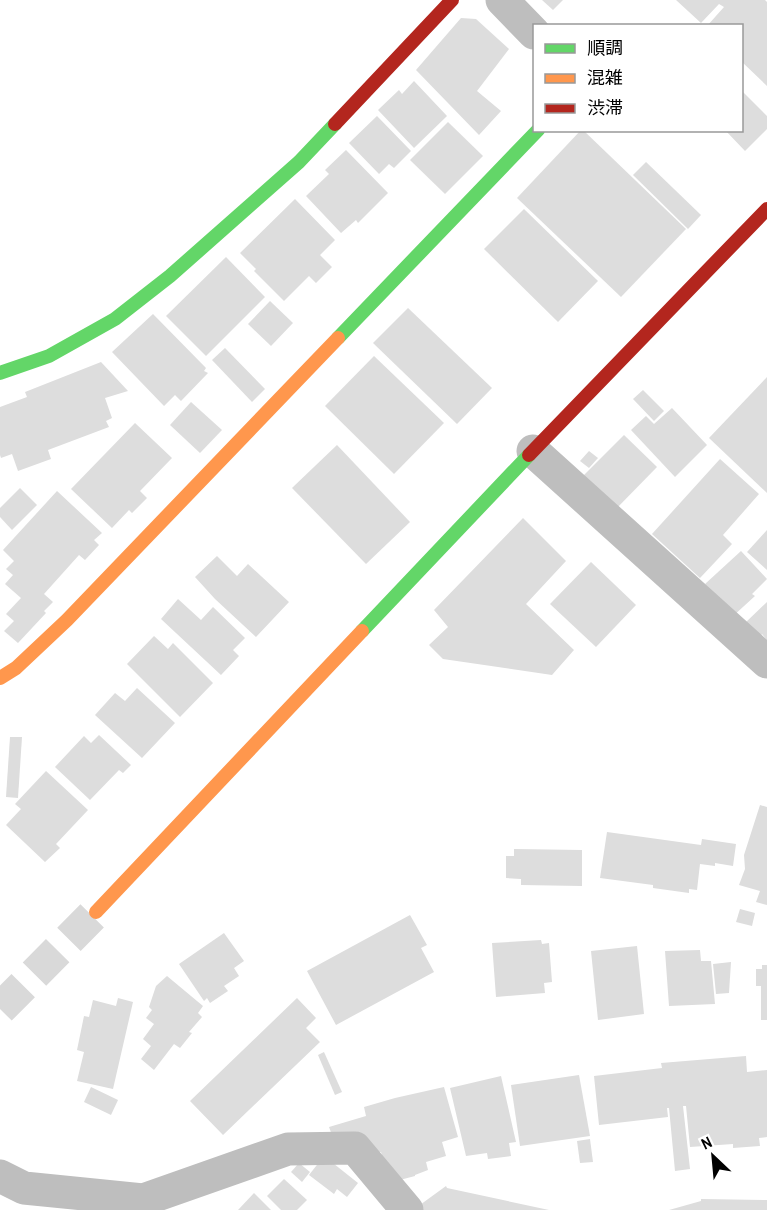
<svg xmlns="http://www.w3.org/2000/svg" width="767" height="1210" font-family="'Archivo Narrow','Noto Sans JP',sans-serif">
<style>
.building{fill:#ddd}
.lines{fill:none;stroke-linecap:round;stroke-linejoin:round}
.secondary-tunnel{stroke:#d9d9d9;stroke-width:33;stroke-dasharray:33 16;stroke-linecap:butt}
.street{stroke:#bebebe;stroke-width:33}
.fast{stroke:#63d668;stroke-width:14}
.slow{stroke:#ff974d;stroke-width:14}
.jam{stroke:#b3261e;stroke-width:14}
</style>
<rect width="100%" height="100%" fill="#fff"/>
<g class="building">
<polygon points="542,0 563,0 553,10"/>
<polygon points="676,0 765,0 767,2 767,86 742,62 742,26 707,26 724,7 719,4 701,23"/>
<polygon points="461,18 476,19 509,49 477,91 501,111 479,135 416,70"/>
<polygon points="414,81 447,116 414,148 378,110 399,90 402,94"/>
<polygon points="742,91 767,116 767,129 745,151 725,130 742,130"/>
<polygon points="377,116 411,151 394,168 389,164 379,174 349,143"/>
<polygon points="448,122 483,156 445,194 410,160"/>
<polygon points="581,130 583,130 686,229 621,297 517,198"/>
<polygon points="346,150 388,193 358,223 356,220 341,233 306,196 329,174 325,170"/>
<polygon points="646,162 701,215 688,229 633,175"/>
<polygon points="295,199 335,240 320,255 332,267 316,283 309,276 284,301 254,271 256,269 240,253"/>
<polygon points="524,209 598,281 558,322 484,249"/>
<polygon points="226,257 265,297 206,356 166,316"/>
<polygon points="270,301 293,323 271,346 248,324"/>
<polygon points="408,308 492,388 457,424 373,343"/>
<polygon points="153,314 206,368 204,371 208,373 181,401 175,395 164,406 112,352"/>
<polygon points="225,348 265,389 252,402 212,360"/>
<polygon points="374,356 444,423 394,474 325,406"/>
<polygon points="101,362 128,391 105,398 112,418 106,421 109,427 48,450 51,459 18,471 12,454 1,458 0,455 0,407 27,397 25,392"/>
<polygon points="767,377 767,493 709,438"/>
<polygon points="643,390 664,411 654,421 633,399"/>
<polygon points="191,402 222,430 200,453 170,425"/>
<polygon points="672,408 707,445 675,477 631,430 646,416 654,424"/>
<polygon points="135,423 172,458 140,491 147,498 132,513 129,510 112,528 71,489"/>
<polygon points="624,435 657,467 614,511 581,478"/>
<polygon points="337,445 410,522 366,564 292,488"/>
<polygon points="589,451 598,458 589,468 580,461"/>
<polygon points="720,459 759,494 723,535 732,544 700,578 652,534"/>
<polygon points="20,488 37,505 12,530 0,517 0,508"/>
<polygon points="57,491 102,533 94,540 99,545 85,560 79,555 44,594 53,602 44,611 46,613 18,643 4,631 14,621 6,614 21,598 5,584 13,575 6,569 14,561 3,550"/>
<polygon points="523,518 566,561 526,604 574,650 552,675 443,659 429,645 448,627 434,610"/>
<polygon points="767,530 767,570 747,552"/>
<polygon points="741,551 767,579 752,594 755,596 732,617 705,584"/>
<polygon points="217,556 237,576 248,564 289,602 256,637 215,599 195,577"/>
<polygon points="591,562 636,605 596,647 550,604"/>
<polygon points="178,599 201,620 213,607 245,638 233,650 239,656 221,675 161,619"/>
<polygon points="767,602 767,640 762,634 759,638 744,624"/>
<polygon points="154,636 168,649 173,643 213,683 180,717 127,664"/>
<polygon points="137,688 175,723 142,758 95,715 115,693 125,701"/>
<polygon points="99,735 131,765 123,773 119,770 90,800 55,767 84,736 91,743"/>
<polygon points="10,737 22,737 18,798 6,797"/>
<polygon points="46,771 88,810 56,844 60,848 45,862 6,825 21,809 15,804"/>
<polygon points="760,805 767,807 767,905 756,902 760,891 739,885 745,869 744,855"/>
<polygon points="607,832 701,845 702,839 736,844 733,866 715,863 715,866 700,864 697,890 689,889 689,893 653,888 653,885 600,878"/>
<polygon points="514,849 582,850 582,886 521,885 521,879 506,878 506,856 514,856"/>
<polygon points="740,909 755,913 752,926 736,922"/>
<polygon points="410,915 427,945 421,948 434,972 336,1025 307,971"/>
<polygon points="224,933 244,961 234,968 239,976 224,986 228,991 210,1003 207,998 204,1001 179,964"/>
<polygon points="541,940 542,944 549,943 552,982 544,983 545,993 496,997 492,943"/>
<polygon points="637,946 644,1014 598,1020 591,951"/>
<polygon points="700,950 701,961 711,961 715,1004 669,1006 665,951"/>
<polygon points="731,962 729,993 716,994 713,964"/>
<polygon points="762,965 767,965 767,1020 761,1020 761,986 756,986 756,969 762,969"/>
<polygon points="167,976 203,1006 198,1013 202,1017 189,1032 192,1033 180,1048 174,1044 154,1070 141,1059 151,1046 143,1039 154,1024 146,1018 152,1010 149,1007 156,986"/>
<polygon points="118,998 133,1002 113,1089 77,1081 84,1052 77,1050 84,1016 89,1017 93,1000 116,1006"/>
<polygon points="297,998 316,1018 306,1028 320,1042 223,1135 190,1101"/>
<polygon points="324,1052 342,1092 335,1095 318,1055"/>
<polygon points="746,1056 747,1072 767,1070 767,1137 759,1138 760,1146 733,1148 733,1144 690,1147 686,1106 683,1106 690,1169 675,1171 669,1108 667,1108 668,1117 599,1125 594,1076 662,1068 661,1063"/>
<polygon points="579,1075 590,1136 520,1146 511,1085"/>
<polygon points="501,1076 516,1142 509,1143 511,1156 488,1159 487,1153 466,1156 450,1088"/>
<polygon points="91,1087 118,1100 111,1115 84,1102"/>
<polygon points="444,1087 458,1137 442,1142 446,1156 426,1162 428,1170 415,1175 415,1176 396,1181 386,1169 381,1152 370,1155 332,1135 329,1127 366,1116 364,1107 395,1098"/>
<polygon points="590,1139 593,1162 580,1163 577,1141"/>
<polygon points="324,1156 358,1183 347,1197 337,1189 334,1194 309,1175"/>
<polygon points="299,1163 310,1172 302,1182 291,1172"/>
<polygon points="284,1179 307,1200 297,1210 281,1210 267,1196"/>
<polygon points="446,1186 447,1188 549,1210 413,1210"/>
<polygon points="254,1193 271,1210 238,1210"/>
<polygon points="701,1199 767,1200 767,1210 669,1210 701,1201"/>
</g>
<g class="lines">
<polyline class="secondary-tunnel" points="0,1009 96,912"/>
<g class="street">
<polyline points="502,0 534,33"/>
<polyline points="533,451 767,662"/>
<polyline points="0,1176 24,1188 143,1200 288,1149 355,1148 407,1210"/>
</g>
<g class="fast">
<polyline points="338,338 538,130"/>
<polyline points="0,373 49,356 115,319 170,276 299,162 335,124"/>
<polyline points="362,631 529,455"/>
</g>
<g class="slow">
<polyline points="0,678 16,668 67,620 338,338"/>
<polyline points="96,912 362,631"/>
</g>
<g class="jam">
<polyline points="335,124 452,0"/>
<polyline points="529,455 767,209"/>
</g>
</g>
<rect x="533" y="24" width="210" height="108" fill="#ffffff" stroke="#999999" stroke-width="1.5"/>
<rect x="545" y="44" width="30" height="9" fill="#63d668" stroke="#999999" stroke-width="1.5"/>
<text x="587" y="54" font-size="18" fill="#000000">順調</text>
<rect x="545" y="74" width="30" height="9" fill="#ff974d" stroke="#999999" stroke-width="1.5"/>
<text x="587" y="84" font-size="18" fill="#000000">混雑</text>
<rect x="545" y="104" width="30" height="9" fill="#b3261e" stroke="#999999" stroke-width="1.5"/>
<text x="587" y="114" font-size="18" fill="#000000">渋滞</text>
<g transform="translate(713 1156) rotate(334)" stroke="#ffffff" stroke-width="4.5" paint-order="stroke">
<path d="M0-4.5L10 22L0 15L-10 22Z" fill="#000000"/>
<text y="-9" font-size="16" font-weight="bold" text-anchor="middle" fill="#000000">N</text>
</g>
</svg>
